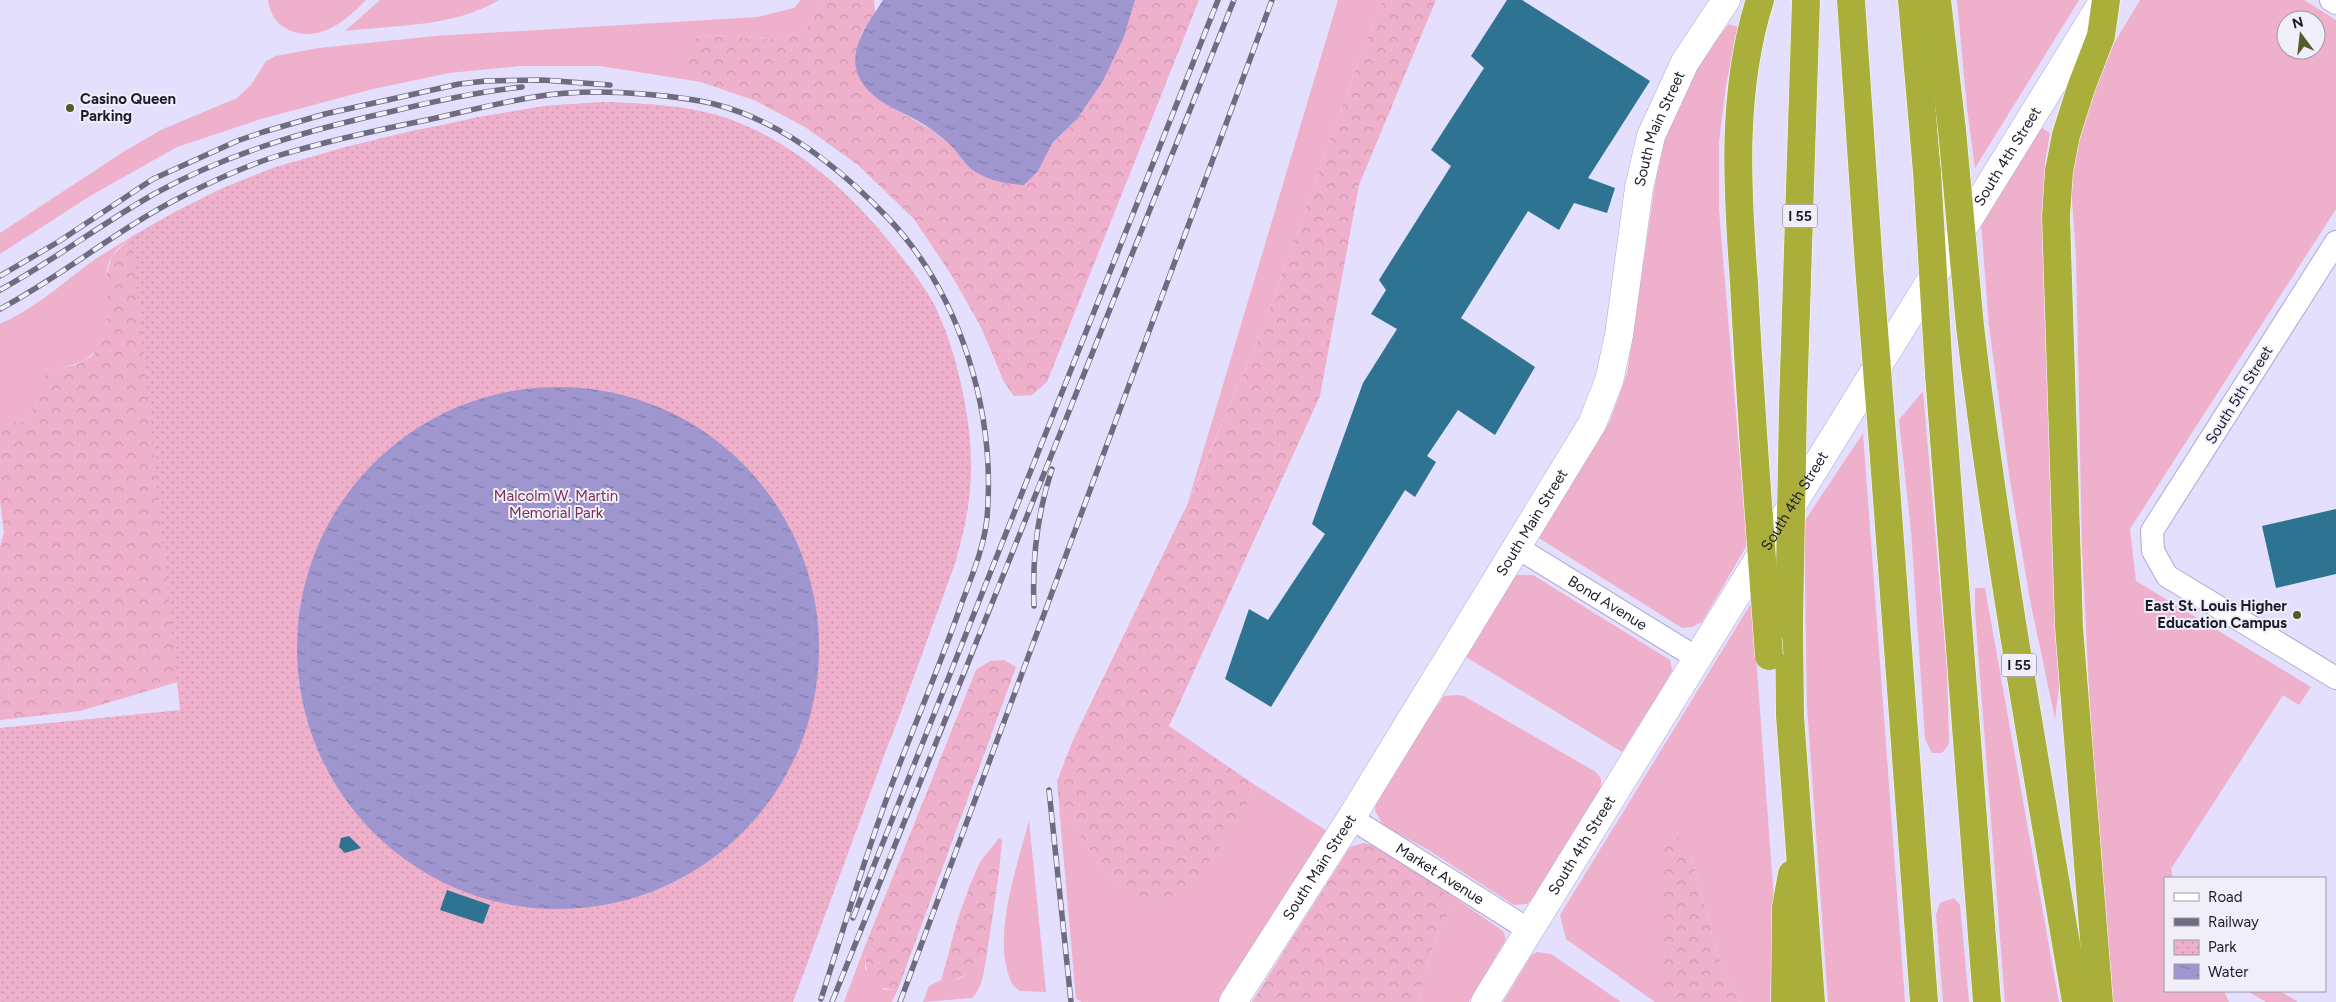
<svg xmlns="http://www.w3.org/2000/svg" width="2336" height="1002" font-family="Figtree,sans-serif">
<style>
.grass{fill:#efb0cb;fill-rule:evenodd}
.forest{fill:url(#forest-crowns)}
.park{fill:url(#park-dots)}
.water{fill:url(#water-ripples)}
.building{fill:#2f7392}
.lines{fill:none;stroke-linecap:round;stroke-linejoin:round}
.minor-casing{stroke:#afa8d6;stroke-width:24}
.tertiary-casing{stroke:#afa8d6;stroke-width:29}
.motorway-casing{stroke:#fff;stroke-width:29}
.minor{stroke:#fff;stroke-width:22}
.tertiary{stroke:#fff;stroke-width:28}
.motorway{stroke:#aaaf3b;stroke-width:28}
.rail-casing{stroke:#6f6b81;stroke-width:5.5}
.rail{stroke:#f0eff9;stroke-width:4;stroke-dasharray:11;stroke-linecap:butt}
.motorway-bridge-casing{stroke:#fff;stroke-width:29;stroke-linecap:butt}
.motorway-bridge{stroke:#aaaf3b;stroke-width:28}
.poi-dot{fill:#585a28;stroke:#f0eff9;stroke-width:2}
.labels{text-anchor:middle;stroke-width:4;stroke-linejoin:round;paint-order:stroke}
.shield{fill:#f0eff9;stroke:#5d5b6a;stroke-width:1}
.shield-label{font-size:14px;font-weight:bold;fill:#1e1b2c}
.poi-label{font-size:15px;font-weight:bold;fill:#1e1b2c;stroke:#f0eff9;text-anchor:start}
.street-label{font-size:15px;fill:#1e1b2c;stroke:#f0eff9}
.park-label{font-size:15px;fill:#7a2f55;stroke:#f0eff9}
</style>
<defs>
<pattern id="forest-crowns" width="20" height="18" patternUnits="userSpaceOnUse" patternTransform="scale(1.25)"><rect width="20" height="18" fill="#efb0cb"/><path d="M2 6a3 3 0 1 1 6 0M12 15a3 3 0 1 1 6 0" fill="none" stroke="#cc97ae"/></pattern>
<pattern id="park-dots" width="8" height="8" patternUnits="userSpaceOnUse" patternTransform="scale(1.25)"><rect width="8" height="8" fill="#efb0cb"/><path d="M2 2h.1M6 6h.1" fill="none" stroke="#cc97ae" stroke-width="1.8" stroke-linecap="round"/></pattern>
<pattern id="water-ripples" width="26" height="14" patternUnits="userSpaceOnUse" patternTransform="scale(1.25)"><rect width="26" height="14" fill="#9f96cf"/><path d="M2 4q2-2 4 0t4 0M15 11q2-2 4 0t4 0" fill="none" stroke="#817aa8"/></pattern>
</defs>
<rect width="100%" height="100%" fill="#e3dffc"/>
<g class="grass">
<path d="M268,0h98c-20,21 -47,43 -77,30 -13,-6 -19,-16 -21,-30z"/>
<path d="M380,0h119c-45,27 -103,25 -154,31z"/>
<path d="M801,0h22l-18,31 -31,8 -62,-3 -19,2c-10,22 -8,28 8,44l-101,-16h-80l-71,7 -76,16 -112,30 -84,28 -87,49 -90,58v-21l123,-81 38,-22 76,-32 14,-13 15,-24 10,-5 43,-8 116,-12 323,-19 36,-9z"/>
<polygon points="1338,0 1383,0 1353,76 1262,330 1188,502"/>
<polygon points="1957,0 2079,0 1975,168 1967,108"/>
<path d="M2140,0h164l32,20v189l-206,320 6,52 175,106 -12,18 -16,-10 -112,174 2,9h-8v113h59l5,11h-116l-3,-31 -18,-221 -10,-202 -6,-293 -5,-69 3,-47 6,-1 13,-42 20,-51zM2286,20h30v30h-30z"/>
<polygon points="1729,24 1738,27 1726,85 1719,141 1719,210 1747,545 1702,622 1692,627 1682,628 1539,538 1610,421 1627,374 1661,145 1678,103 1702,58"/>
<polygon points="2041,127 2050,133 2045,162 2060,679 2055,719 2030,600 2010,481 1989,326 1981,223"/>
<path d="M131,237c-6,6 -15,12 -19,19 -11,20 -3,33 -3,53 -1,42 -20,54 -57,61l-16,35 -13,17h-23v-98c32,-14 58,-37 86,-58 14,-11 30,-19 45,-29z"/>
<polygon points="1923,391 1947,669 1949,744 1942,753 1932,753 1925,739 1911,531 1899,420"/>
<polygon points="1863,433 1905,1002 1828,1002 1807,706 1804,522"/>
<polygon points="1516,575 1533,575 1670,660 1672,670 1668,678 1622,752 1466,657"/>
<polygon points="1975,588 1985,588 2059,1002 2005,1002 1975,612"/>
<polygon points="1752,602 1777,941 1776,1002 1740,1002 1718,956 1689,847 1660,870 1660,1002 1655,1002 1566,939 1560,915"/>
<polygon points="1457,695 1464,696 1596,772 1601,779 1601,788 1538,893 1527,904 1514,905 1425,848 1384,826 1375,811 1377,792 1444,696"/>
<polygon points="1252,783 1327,831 1220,1002 1082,1002 1076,999 1059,806 1117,889 1250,799"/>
<path d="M1029,820l17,172 -26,-1c-4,-3 -9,-7 -10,-12 -18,-45 8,-114 19,-159z"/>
<polygon points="999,838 1002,840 999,872 990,866 967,892 980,862"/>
<polygon points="1442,889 1503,931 1506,939 1469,1002 1418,1002 1433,946 1452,906"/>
<polygon points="1954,898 1960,905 1969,1002 1943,1002 1936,915 1940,903"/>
<polygon points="865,946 865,969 884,990 898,989 892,1002 844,1002"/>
<polygon points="1537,952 1551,954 1621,1002 1503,1002 1531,956"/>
<path d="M987,954c-3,15 -4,34 -15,44l-49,4 6,-16 12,-6c20,5 34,-12 46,-26z"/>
<polygon points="2247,991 2280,991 2298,1002 2266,1002"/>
</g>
<g class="forest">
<polygon points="823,0 874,0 875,12 860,37 891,107 930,129 954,148 971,168 1038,171 1053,142 1077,119 1103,81 1124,37 1135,0 1199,0 1047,382 1032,395 1014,396 1004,382 981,327 952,276 914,219 858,165 805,127 756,101 701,82 688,69 686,53 693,38 712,36 774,39 805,31"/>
<polygon points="1383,0 1436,0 1359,185 1320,396 1169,726 1252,783 1250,799 1242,815 1204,869 1173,895 1158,902 1140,902 1117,889 1059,806 1057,781 1073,740 1188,503 1262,330 1353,76"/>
<path d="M604,102c41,2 88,3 128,18 76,29 139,91 184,158 6,9 14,19 19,29 27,53 41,139 33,198 -5,40 -20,78 -34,116 -14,39 -28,78 -43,117l-9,7 -704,-63 -98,29 -80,9v-173l4,-15 -4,-31v-79h23l13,-17 1,-23 15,-12 23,-5 17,-9 12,-18 5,-29 -4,-29 7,-24 19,-19 44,-25 46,-23 52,-21 73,-21 65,-16 134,-25z"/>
<path d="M1004,660l12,7 -118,322c-32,2 -33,-17 -33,-43l111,-276 14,-9z"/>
<polygon points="1680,837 1689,847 1718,956 1740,1002 1660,1002 1660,870 1665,843"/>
<polygon points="1364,843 1375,846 1442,889 1452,906 1433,946 1418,1002 1252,1002 1350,847"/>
<path d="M990,865l9,7 -12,82 -17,19 -20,9 -9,-2c11,-29 20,-101 49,-115z"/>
</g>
<path class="park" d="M604,102c42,2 86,3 127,18 54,20 102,58 140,101 23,26 47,54 64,85 4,8 7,19 10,28 20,53 32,114 23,171 -2,19 -8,37 -12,56l-163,441h-793v-274l180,-18 -49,-473 44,-25 46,-23 52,-21 73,-21 132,-30 67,-11z"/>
<g class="water">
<path d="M883,0h252l-11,37 -21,44 -26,38 -24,23 -15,29 -14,14c-19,-1 -39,-5 -54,-17 -5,-5 -10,-12 -15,-18 -6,-7 -15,-14 -23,-20 -23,-18 -59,-24 -73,-53 -13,-27 11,-56 24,-77z"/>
<circle cx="558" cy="648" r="261"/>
</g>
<g class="building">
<polygon points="1507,0 1522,0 1650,81 1588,178 1615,188 1607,213 1574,203 1559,230 1528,211 1461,318 1535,367 1495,435 1458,410 1427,456 1436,462 1415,497 1405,490 1271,707 1225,679 1249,609 1268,620 1325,534 1312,524 1363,383 1397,329 1371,314 1386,290 1379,280 1451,166 1431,150 1484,68 1471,56"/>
<polygon points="2336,509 2336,574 2276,588 2262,526"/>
<polygon points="349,836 361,848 345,853 339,847 341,838"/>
<polygon points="447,890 490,905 483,924 440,910"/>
</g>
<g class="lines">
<defs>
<g id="minor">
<polyline points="2331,0 2336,3"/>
<polyline points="2336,242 2152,531 2153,551 2167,576 2336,678"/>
<path id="s1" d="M1518,548l179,110"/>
<path id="s2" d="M1351,818l178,112"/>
</g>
<g id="tertiary">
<path id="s3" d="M1233,1002l118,-184 241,-394 17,-43 10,-46 20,-147 12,-52 34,-74 41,-62"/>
<path id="s4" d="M1485,1002l619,-1002"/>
</g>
<g id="motorway">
<polyline points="1851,0 1869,267"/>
<polyline points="1912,0 1927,172"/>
<polyline points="1937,0 1952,130"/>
<path d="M1970,326c27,227 68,451 106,676"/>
<polyline points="1939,374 1987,1002"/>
<polyline points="1793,404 1806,0"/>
<polyline points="1884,459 1924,1002"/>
<path d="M1755,462c-4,-59 -8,-119 -11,-179 -7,-94 -13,-192 16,-283"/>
<polyline points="1789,626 1790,716 1811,1002"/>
<polyline points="1785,1002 1786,907 1792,874"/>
<polyline points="2099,1002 2069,627 2056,216 2059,171 2066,135 2081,88 2101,36 2106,0"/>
</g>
</defs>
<use href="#minor" class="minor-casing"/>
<use href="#tertiary" class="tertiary-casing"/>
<use href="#motorway" class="motorway-casing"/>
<use href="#minor" class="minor"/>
<use href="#tertiary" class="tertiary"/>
<use href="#motorway" class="motorway"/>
<defs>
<g id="rail">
<polyline points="0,276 58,242 153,179 237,141 263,132 325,114 459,84 486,81 543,80 610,85"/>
<path d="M0,290c53,-29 101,-66 154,-96 72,-40 151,-63 231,-81 45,-11 90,-21 137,-26"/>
<path d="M0,309c64,-34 120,-82 185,-114 30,-15 61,-29 92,-39 50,-15 100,-26 150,-36 36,-8 71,-17 107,-23 36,-6 72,-6 109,-3 23,2 48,4 71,10 68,17 126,64 173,113 74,77 109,196 100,301 -3,30 -16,60 -26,87 -18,52 -39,102 -59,153 -31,79 -55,160 -81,241"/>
<path d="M1034,606c-2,-47 3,-92 18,-137"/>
<polyline points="1049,790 1071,1002"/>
<polyline points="853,918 1218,0"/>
<path d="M832,1002c133,-335 269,-668 402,-1002"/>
<polyline points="900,1002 1272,0"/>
</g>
</defs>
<use href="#rail" class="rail-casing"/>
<use href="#rail" class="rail"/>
<defs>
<g id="motorway-bridge">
<polyline points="1952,130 1970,326"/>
<polyline points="1927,172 1939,374"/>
<polyline points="1869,267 1884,459"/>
<polyline points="1755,462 1769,656"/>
<polyline points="1789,626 1793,404"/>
</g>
</defs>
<use href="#motorway-bridge" class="motorway-bridge-casing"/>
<use href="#motorway-bridge" class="motorway-bridge"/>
</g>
<g class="poi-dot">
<circle cx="70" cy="108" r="5"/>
<circle cx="2297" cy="615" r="5"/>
</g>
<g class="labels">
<g class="shield">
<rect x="1782.5" y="204.5" width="35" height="23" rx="4"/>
<rect x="2001.5" y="653.5" width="35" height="23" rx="4"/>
</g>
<g class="shield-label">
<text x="1800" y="221">I 55</text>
<text x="2019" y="670">I 55</text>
</g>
<g class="poi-label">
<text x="80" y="104">Casino Queen<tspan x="80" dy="17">Parking</tspan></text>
<text x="2287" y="611" text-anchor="end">East St. Louis Higher<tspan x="2287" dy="17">Education Campus</tspan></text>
</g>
<g class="street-label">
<text dy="5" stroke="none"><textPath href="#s3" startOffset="985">South Main Street</textPath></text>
<text dy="5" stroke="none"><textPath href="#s4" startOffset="994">South 4th Street</textPath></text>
<text transform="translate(2239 395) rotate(-58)" y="5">South 5th Street</text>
<text dy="5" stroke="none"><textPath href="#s4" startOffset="589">South 4th Street</textPath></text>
<text dy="5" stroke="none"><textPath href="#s3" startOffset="565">South Main Street</textPath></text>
<text dy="5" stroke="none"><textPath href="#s1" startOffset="105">Bond Avenue</textPath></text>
<text dy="5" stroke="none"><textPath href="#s4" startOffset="184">South 4th Street</textPath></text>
<text dy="5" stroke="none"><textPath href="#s3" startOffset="160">South Main Street</textPath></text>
<text dy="5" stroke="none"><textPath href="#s2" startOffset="105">Market Avenue</textPath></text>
</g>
<g class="park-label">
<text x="556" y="501">Malcolm W. Martin<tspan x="556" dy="17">Memorial Park</tspan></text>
</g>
</g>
<rect x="2164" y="877" width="162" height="115" fill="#f0eff9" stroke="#9c9aa7"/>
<rect x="2174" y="893" width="25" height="8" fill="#ffffff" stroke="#9c9aa7"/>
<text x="2208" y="902" font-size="15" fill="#1e1b2c">Road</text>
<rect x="2174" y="918" width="25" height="8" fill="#6f6b81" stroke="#9c9aa7"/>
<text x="2208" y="927" font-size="15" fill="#1e1b2c">Railway</text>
<rect x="2174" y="940" width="25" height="15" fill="url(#park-dots)" stroke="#9c9aa7"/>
<text x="2208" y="952" font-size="15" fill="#1e1b2c">Park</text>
<rect x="2174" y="964" width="25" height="15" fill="url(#water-ripples)" stroke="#9c9aa7"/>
<text x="2208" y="977" font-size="15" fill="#1e1b2c">Water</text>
<g transform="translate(2301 35) rotate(345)"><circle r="24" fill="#f0eff9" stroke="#9c9aa7"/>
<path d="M0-4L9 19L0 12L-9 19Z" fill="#585a28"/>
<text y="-8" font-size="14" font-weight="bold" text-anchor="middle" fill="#1e1b2c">N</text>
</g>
</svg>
